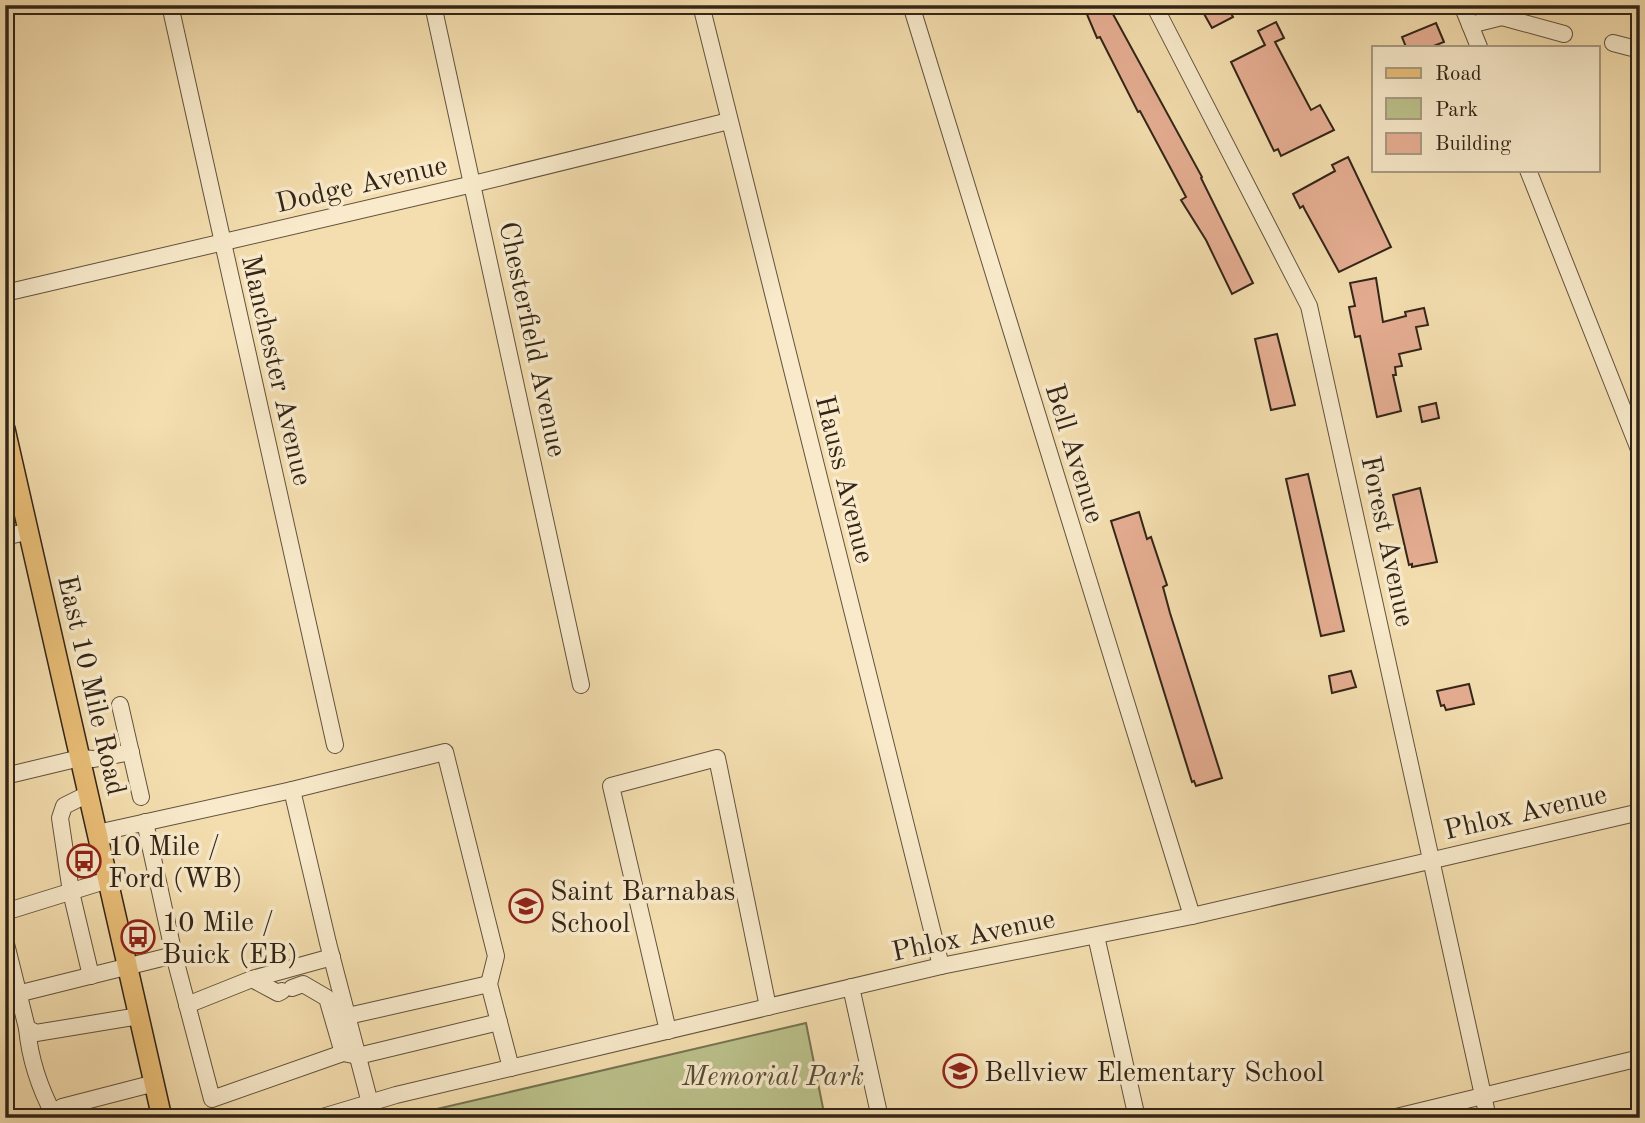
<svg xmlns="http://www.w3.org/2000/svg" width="1645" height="1123" font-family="'Old Standard TT',serif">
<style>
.green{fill:#bbc18b;stroke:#767352;stroke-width:2}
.building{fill:#e6ae93;stroke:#322518;stroke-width:2}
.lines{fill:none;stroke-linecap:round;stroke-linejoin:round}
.minor-casing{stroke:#62533e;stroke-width:18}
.major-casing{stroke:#322518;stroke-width:22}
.minor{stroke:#f8eacb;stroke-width:16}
.major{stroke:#eabf78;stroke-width:19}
.labels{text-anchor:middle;stroke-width:7;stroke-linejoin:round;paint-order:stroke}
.street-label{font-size:28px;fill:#322518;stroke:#f8eacb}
.poi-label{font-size:28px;fill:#322518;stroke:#f8eacb;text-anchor:start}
.park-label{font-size:28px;font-style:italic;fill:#544c35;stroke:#f8eacb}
</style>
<rect width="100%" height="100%" fill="#f4deaf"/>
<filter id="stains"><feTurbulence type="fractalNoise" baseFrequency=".00286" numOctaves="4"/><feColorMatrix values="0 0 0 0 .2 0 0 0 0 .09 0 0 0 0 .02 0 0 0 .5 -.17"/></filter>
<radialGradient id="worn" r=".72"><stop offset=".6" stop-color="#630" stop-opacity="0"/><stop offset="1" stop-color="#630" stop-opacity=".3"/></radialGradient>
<polygon class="green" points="806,1023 825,1118 398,1118"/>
<g class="building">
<polygon points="1083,5 1108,5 1202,177 1201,178 1253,283 1232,294 1206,240 1181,200 1186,197 1140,111 1138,112 1100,37 1097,38"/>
<polygon points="1215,5 1227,5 1233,17 1212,28 1203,12"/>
<polygon points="1276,22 1284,38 1275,42 1311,110 1320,105 1334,130 1281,156 1278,149 1274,151 1231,62 1265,45 1258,31"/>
<polygon points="1436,23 1444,42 1431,47 1406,47 1402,37"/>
<polygon points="1348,157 1391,247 1339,272 1305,210 1303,206 1300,208 1293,194 1335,171 1332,165"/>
<polygon points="1376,278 1383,322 1406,316 1405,312 1424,308 1428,325 1416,327 1421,349 1399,354 1402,366 1395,367 1396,375 1393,375 1401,411 1377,417 1360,336 1355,337 1349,307 1355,306 1350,283"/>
<polygon points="1277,334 1295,405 1271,410 1255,339"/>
<polygon points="1436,403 1439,418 1422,422 1419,407"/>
<polygon points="1308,474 1344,631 1321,636 1286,479"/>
<polygon points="1420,488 1437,562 1412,567 1412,564 1409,565 1393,495"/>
<polygon points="1139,512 1147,539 1151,537 1167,585 1163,587 1170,613 1222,778 1196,786 1194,781 1192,782 1111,521"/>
<polygon points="1351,671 1356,687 1332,693 1329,676"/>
<polygon points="1469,684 1474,704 1446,710 1444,705 1441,706 1437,691"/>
</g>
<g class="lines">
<defs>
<g id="minor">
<polyline points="170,5 335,745"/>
<polyline points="433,5 581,685"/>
<polyline points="701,5 941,966"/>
<polyline points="911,5 1192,916"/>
<polyline points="1154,5 1309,306 1488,1118"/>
<polyline points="1462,5 1479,47"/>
<polyline points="1498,5 1502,17 1564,34"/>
<polyline points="1470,25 1502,17"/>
<polyline points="1613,43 1640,50"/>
<polyline points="1528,170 1640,452"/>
<polyline points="5,293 473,184 729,121"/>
<polyline points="5,537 29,531"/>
<polyline points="120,705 141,797"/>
<polyline points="5,776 80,758 94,759 131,752"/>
<polyline points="292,790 445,752 496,956 489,984 511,1068"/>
<polyline points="88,794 64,806 60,818 71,892 91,976"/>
<polyline points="145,822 174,955 212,1099 343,1053 358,1056 499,1022"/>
<polyline points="97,833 292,790 328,943 370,1103"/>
<polyline points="5,912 108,880"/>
<polyline points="1096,936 1137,1118"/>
<polyline points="5,940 27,1028 36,1033 139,1016"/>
<polyline points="252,979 278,993 282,991"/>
<polyline points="851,987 880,1118"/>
<polyline points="292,988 303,984 327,998 343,1053"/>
<polyline points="5,997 174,955"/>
<polyline points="187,1005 252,979 332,957"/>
<polyline points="348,1016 489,984"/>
<path d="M27,1028c3,32 12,59 27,87"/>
<polyline points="668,1031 611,786 717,758 768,1007"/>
<polyline points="55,1118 54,1115 62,1107 155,1083"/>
<polyline points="319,1118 396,1095 941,966 1192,916 1640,812"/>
<polyline points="1392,1118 1640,1058"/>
</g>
<polyline id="major" points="5,429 162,1118"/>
</defs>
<use href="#minor" class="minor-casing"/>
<use href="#major" class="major-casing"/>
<use href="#minor" class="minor"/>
<use href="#major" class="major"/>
</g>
<defs>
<symbol id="bus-ring" viewBox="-11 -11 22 22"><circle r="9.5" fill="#f8eacb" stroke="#8f2418" stroke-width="1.5"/><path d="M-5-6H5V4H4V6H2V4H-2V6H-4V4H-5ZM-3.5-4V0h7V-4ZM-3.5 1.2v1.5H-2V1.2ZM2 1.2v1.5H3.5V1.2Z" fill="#8f2418"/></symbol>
<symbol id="school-ring" viewBox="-11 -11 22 22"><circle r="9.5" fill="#f8eacb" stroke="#8f2418" stroke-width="1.5"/><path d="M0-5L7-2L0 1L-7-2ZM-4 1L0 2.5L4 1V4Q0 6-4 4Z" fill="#8f2418"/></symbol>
</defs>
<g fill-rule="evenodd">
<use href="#bus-ring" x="65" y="842" width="38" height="38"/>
<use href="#school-ring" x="507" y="887" width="38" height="38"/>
<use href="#bus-ring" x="119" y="918" width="38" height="38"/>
<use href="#school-ring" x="941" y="1052" width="38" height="38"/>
</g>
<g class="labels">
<g class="street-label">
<text transform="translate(361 183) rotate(-13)" y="10">Dodge Avenue</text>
<text transform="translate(534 339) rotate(78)" y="10">Chesterfield Avenue</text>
<text transform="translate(278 370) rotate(77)" y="10">Manchester Avenue</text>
<text transform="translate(1076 453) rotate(73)" y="10">Bell Avenue</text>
<text transform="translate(846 479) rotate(76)" y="10">Hauss Avenue</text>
<text transform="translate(1389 541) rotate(78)" y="10">Forest Avenue</text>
<text transform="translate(93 685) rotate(77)" y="10">East 10 Mile Road</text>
<text transform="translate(1525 811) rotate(-13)" y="10">Phlox Avenue</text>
<text transform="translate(973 934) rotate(-12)" y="10">Phlox Avenue</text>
</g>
<g class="poi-label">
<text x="108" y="855">10 Mile /<tspan x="108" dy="32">Ford (WB)</tspan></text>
<text x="550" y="900">Saint Barnabas<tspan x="550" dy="32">School</tspan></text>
<text x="162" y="931">10 Mile /<tspan x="162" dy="32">Buick (EB)</tspan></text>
<text x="984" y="1081">Bellview Elementary School</text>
</g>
<g class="park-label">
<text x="773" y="1085">Memorial Park</text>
</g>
</g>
<rect width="1645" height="1123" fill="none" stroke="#f4deaf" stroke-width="28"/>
<rect x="7" y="7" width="1631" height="1109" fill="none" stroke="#322518" stroke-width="3.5"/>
<rect x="14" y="14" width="1617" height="1095" fill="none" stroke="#322518" stroke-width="2"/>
<rect x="1372" y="46" width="228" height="126" fill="#f8eacb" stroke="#a99b83" stroke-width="2"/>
<rect x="1386" y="68" width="35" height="10" fill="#eabf78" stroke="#a99b83" stroke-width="2"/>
<text x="1435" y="80" font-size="21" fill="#322518">Road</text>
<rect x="1386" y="98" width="35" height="21" fill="#bbc18b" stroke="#a99b83" stroke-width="2"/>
<text x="1435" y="116" font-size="21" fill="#322518">Park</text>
<rect x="1386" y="133" width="35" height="21" fill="#e6ae93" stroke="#a99b83" stroke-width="2"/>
<text x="1435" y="150" font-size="21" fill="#322518">Building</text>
<rect width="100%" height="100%" filter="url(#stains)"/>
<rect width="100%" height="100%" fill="url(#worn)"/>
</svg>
